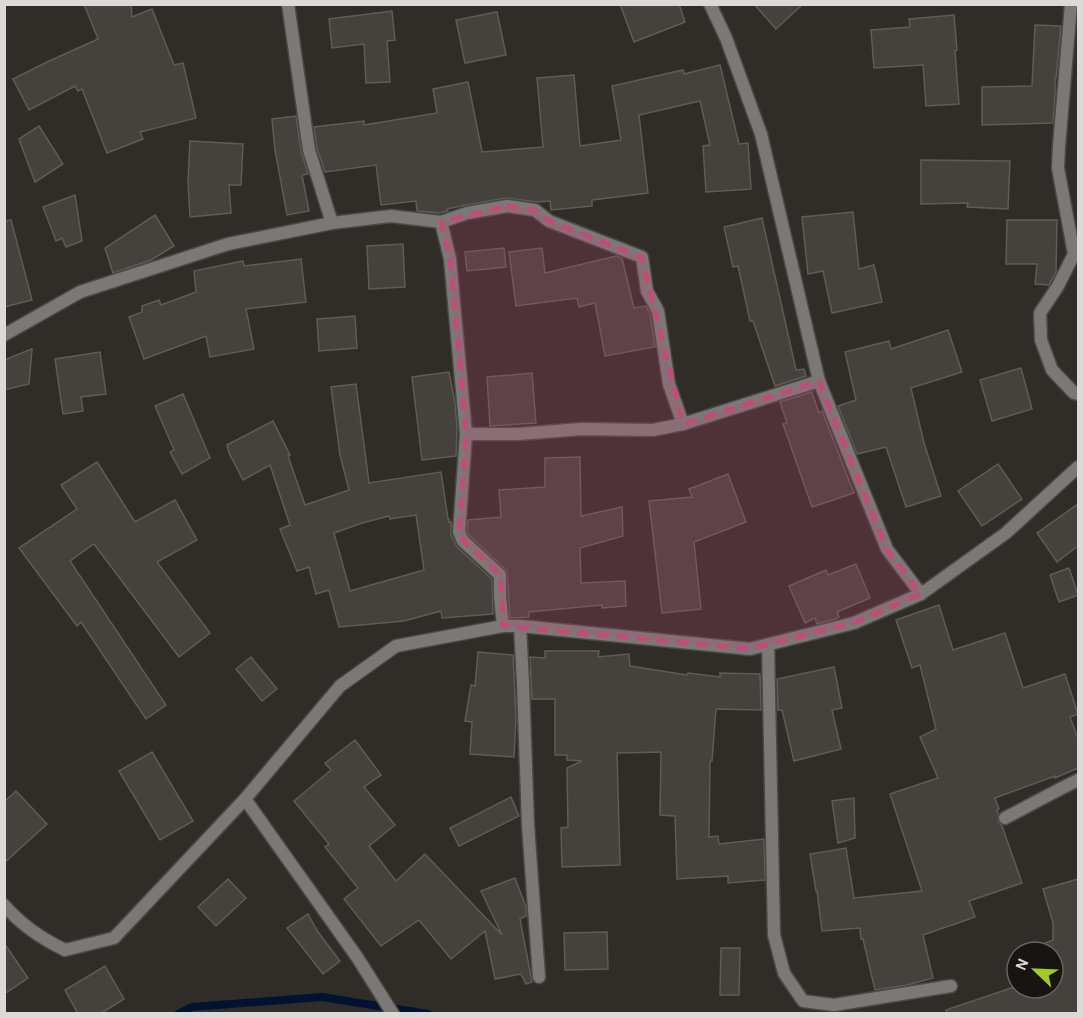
<svg xmlns="http://www.w3.org/2000/svg" width="1083" height="1018" font-family="'Alegreya Sans',sans-serif">
<style>
.lines{fill:none;stroke-linecap:round;stroke-linejoin:round}
.stream{stroke:#001432;stroke-width:8}
.building{fill:#45413c;stroke:#5f5b56;stroke-width:1.5;fill-rule:evenodd}
.minor-casing{stroke:#4c4944;stroke-width:15}
.minor{stroke:#7b7976;stroke-width:12}
.marked{fill:#c8487a;fill-opacity:0.2;stroke:#c8487a;stroke-width:4.5;stroke-dasharray:12 8;stroke-linejoin:round}
</style>
<rect width="100%" height="100%" fill="#302d28"/>
<g class="lines">
<polyline class="stream" points="178,1014 192,1007 322,997 428,1014"/>
</g>
<g class="building">
<polygon points="84,4 131,4 132,17 152,9 174,65 183,63 196,118 140,132 143,139 107,153 82,89 78,91 75,86 29,110 13,79 47,62 98,39"/>
<polygon points="620,4 679,4 685,22 634,42"/>
<polygon points="754,4 803,4 776,29"/>
<polygon points="392,11 395,40 387,41 390,82 366,83 364,44 332,48 329,19"/>
<polygon points="497,12 506,55 465,63 456,20"/>
<polygon points="954,15 957,50 955,51 959,104 926,106 923,65 874,68 871,30 910,27 909,19"/>
<polygon points="1035,25 1061,26 1056,78 1055,78 1055,94 1053,123 982,125 982,87 1032,86"/>
<polygon points="720,65 739,144 748,143 751,189 706,192 703,146 710,145 700,101 639,115 648,193 592,200 592,206 551,210 550,201 537,202 506,198 466,205 447,209 448,211 439,213 417,211 416,201 381,205 376,165 325,172 317,148 314,127 364,121 364,125 437,113 433,89 468,82 482,152 543,147 537,78 574,75 580,146 621,140 612,86 683,70 684,74"/>
<polygon points="296,116 301,151 308,174 302,175 309,211 287,215 275,150 272,119"/>
<polygon points="39,126 63,164 35,182 19,139"/>
<polygon points="190,141 243,144 241,185 229,185 231,213 190,217 188,182"/>
<polygon points="921,160 1010,161 1008,209 967,207 968,203 921,204"/>
<polygon points="75,195 82,241 66,247 62,238 56,241 43,207"/>
<polygon points="853,212 859,269 874,265 882,302 832,313 823,271 808,274 802,217"/>
<polygon points="155,215 174,246 151,260 113,273 105,248"/>
<polygon points="762,218 796,370 804,369 806,376 775,386 753,321 750,321 738,266 733,267 724,227"/>
<polygon points="11,220 32,300 4,307 4,221"/>
<polygon points="1007,220 1057,220 1056,272 1049,285 1035,284 1037,264 1006,264"/>
<polygon points="403,244 405,287 369,289 367,246"/>
<polygon points="504,248 506,267 467,271 465,252"/>
<polygon points="542,248 545,273 616,256 622,258 634,308 646,306 650,314 655,347 605,356 595,303 579,307 577,298 516,306 509,252"/>
<polygon points="301,259 306,302 246,309 254,349 210,357 206,336 144,359 129,317 142,312 142,306 159,300 161,305 196,292 194,271 243,261 244,266"/>
<polygon points="355,316 357,348 319,351 317,319"/>
<polygon points="948,330 962,372 911,388 924,443 941,496 906,507 886,447 857,454 838,406 856,400 845,352 889,341 891,349"/>
<polygon points="32,349 29,384 4,390 4,360"/>
<polygon points="100,352 106,394 81,397 83,411 63,414 55,359"/>
<polygon points="1021,368 1032,409 992,421 980,380"/>
<polygon points="449,372 455,403 457,428 456,456 422,460 412,377"/>
<polygon points="532,373 536,423 490,426 487,377"/>
<path d="M356,384l13,99 72,-11 7,47h1v3h2v13l6,12 35,32 1,35 -51,4 -1,-7 -37,10 -65,6 -10,-37 -13,4 -7,-27 -12,4 -17,-42 10,-4 -20,-60 -27,15 -14,-27 -2,-8 46,-24 17,34 -2,1 17,49 44,-15 -9,-35 -9,-68zM416,515l8,55 -74,21 -16,-58 28,-10 27,-7 1,3z"/>
<polygon points="812,392 819,413 822,411 854,493 812,507 783,424 787,423 780,402"/>
<polygon points="183,394 210,458 182,474 170,452 174,450 155,406"/>
<polygon points="580,457 581,516 622,507 623,536 580,548 581,583 625,581 626,606 602,608 602,605 529,612 529,617 510,618 507,571 470,536 467,531 468,520 501,517 499,490 545,487 545,458"/>
<polygon points="97,462 135,522 175,500 197,540 157,562 210,633 179,657 94,544 70,561 166,705 146,719 81,622 77,626 19,548 77,509 61,485"/>
<polygon points="998,464 1022,499 982,526 958,491"/>
<polygon points="728,474 746,522 694,542 701,609 662,613 649,501 692,497 689,489"/>
<polygon points="1078,504 1078,546 1057,562 1037,533"/>
<polygon points="856,564 870,598 837,612 839,617 835,619 817,624 815,618 805,623 789,586 826,570 828,575"/>
<polygon points="1069,568 1078,595 1059,602 1050,575"/>
<polygon points="939,605 953,650 1005,633 1023,688 1065,674 1078,714 1070,717 1078,739 1078,768 1055,778 1055,776 995,798 999,809 997,810 998,814 998,821 1002,826 1022,883 969,901 975,917 923,935 933,978 907,985 875,990 863,939 861,939 860,928 822,931 817,891 816,891 810,854 846,848 854,898 922,891 890,794 938,778 920,737 936,729 920,665 912,668 896,620"/>
<polygon points="545,651 599,651 598,657 629,654 630,666 687,675 688,673 720,677 720,673 760,674 761,710 716,709 712,761 710,761 709,837 718,836 719,844 764,839 765,880 728,883 728,876 677,879 675,816 660,815 661,752 617,753 620,865 562,867 561,828 568,827 567,768 582,761 567,760 567,755 555,755 555,699 532,699 530,657 545,658"/>
<polygon points="478,652 513,655 516,718 514,757 470,754 472,722 465,721 471,685 475,686"/>
<polygon points="251,657 277,689 262,701 236,669"/>
<polygon points="834,667 842,708 832,710 841,749 794,761 782,710 778,710 777,679"/>
<polygon points="355,740 381,775 364,787 395,825 369,846 396,881 425,854 502,935 481,891 515,878 526,907 526,916 520,919 532,982 526,984 521,974 495,979 485,931 451,959 419,920 381,946 344,899 358,888 325,847 329,844 294,801 331,770 325,763"/>
<polygon points="152,752 193,821 160,840 119,771"/>
<polygon points="16,791 47,824 4,863 4,802"/>
<polygon points="511,797 519,816 459,846 450,828"/>
<polygon points="854,798 855,838 838,843 832,801"/>
<polygon points="228,879 246,898 216,926 198,907"/>
<polygon points="1078,879 1078,1014 947,1014 946,1010 1017,986 1017,988 1053,988 1053,952 1023,952 1053,940 1053,923 1043,889"/>
<polygon points="308,914 318,932 340,961 323,974 287,928"/>
<polygon points="607,932 608,969 565,970 564,933"/>
<polygon points="4,943 28,978 4,994"/>
<polygon points="721,948 740,948 739,995 720,995"/>
<polygon points="105,966 124,999 100,1014 78,1014 65,990"/>
</g>
<g class="lines">
<defs>
<g id="minor">
<polyline points="288,4 309,150 332,223"/>
<polyline points="710,4 726,38 761,134 819,381 887,549 921,594"/>
<polyline points="1071,4 1059,146 1058,168 1074,254 1058,286 1040,313 1041,340 1052,370 1074,393 1078,394"/>
<polyline points="441,222 467,213 507,206 535,210 549,221 642,257 647,291 658,311 669,384 683,424"/>
<polyline points="4,335 80,292 228,244 332,223 391,216 441,222 450,259 466,434 459,532 463,541 500,575 500,597 503,626"/>
<polyline points="466,434 519,434 581,429 653,430 683,424 819,381"/>
<polyline points="520,626 523,683 528,825 539,977"/>
<polyline points="768,645 774,935 784,973 803,1001 834,1005 951,986"/>
<polyline points="245,799 357,957 393,1014"/>
<polyline points="1005,818 1062,788 1078,780"/>
<path d="M4,905c17,20 38,34 61,45l49,-12 131,-139 95,-113 56,-40 107,-20h17l230,23 104,-26 67,-29 85,-61 72,-66"/>
</g>
</defs>
<use href="#minor" class="minor-casing"/>
<use href="#minor" class="minor"/>
</g>
<path class="marked" d="M507,206l28,4 14,11 93,36 41,167 136,-43 68,168 34,45 -67,29 -104,26 -247,-23 -3,-51 -37,-34 -4,-9 7,-98 -16,-175 -9,-37z"/>
<rect width="1083" height="1018" fill="none" stroke="#dcd9d6" stroke-width="12"/>
<g transform="translate(1035 970) rotate(293)"><circle r="28" fill="#171513" stroke="#666361" stroke-width="1.5"/>
<path d="M0-4.5L10 22L0 15L-10 22Z" fill="#a0c92b"/>
<text y="-9" font-size="16" font-weight="bold" text-anchor="middle" fill="#dcd9d6">N</text>
</g>
</svg>
